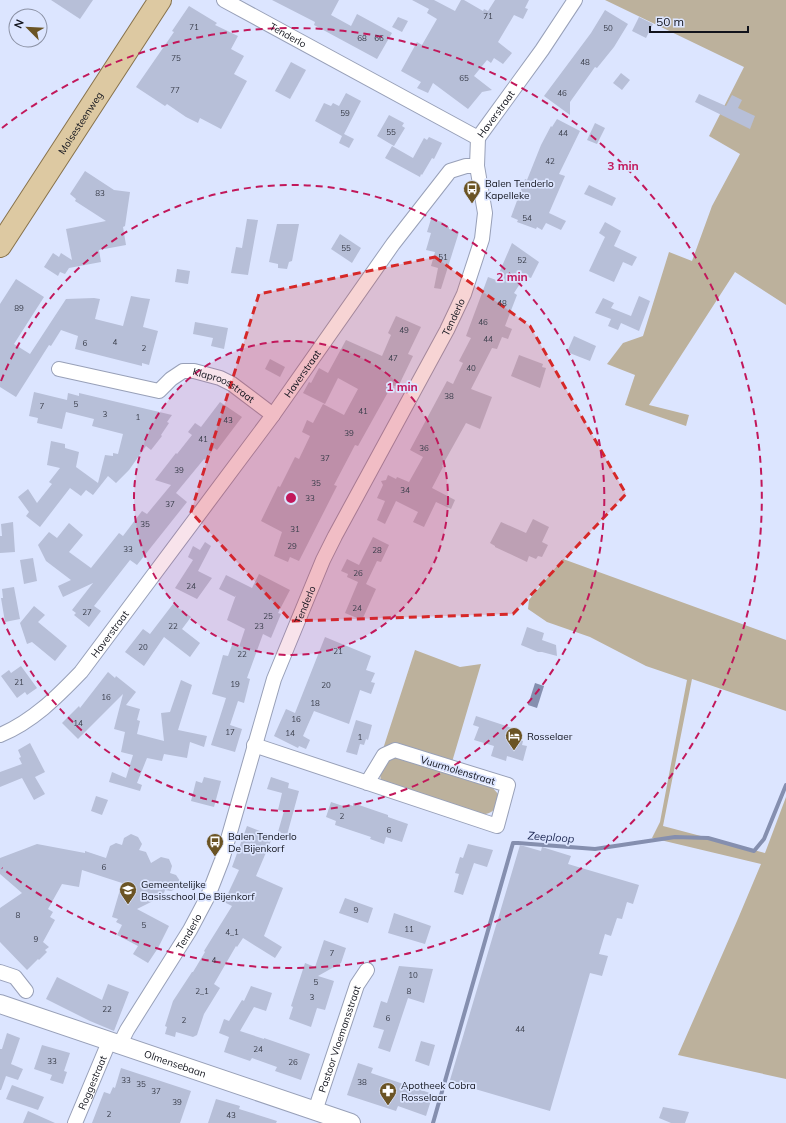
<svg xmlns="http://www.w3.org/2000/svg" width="786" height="1123" font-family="Mulish,sans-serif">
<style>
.green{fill:#bcb19c}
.water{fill:#858faf}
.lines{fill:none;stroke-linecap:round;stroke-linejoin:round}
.stream{stroke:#858faf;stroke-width:4}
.building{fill:#b7bfd8}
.minor-casing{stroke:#98a0b8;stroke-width:16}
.tertiary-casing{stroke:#98a0b8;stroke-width:20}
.primary-casing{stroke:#87724b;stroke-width:24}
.minor{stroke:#fff;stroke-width:14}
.tertiary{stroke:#fff;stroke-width:18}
.primary{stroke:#ddc9a2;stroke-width:22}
.marked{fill:#d62828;fill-opacity:0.2;stroke:#d62828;stroke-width:3;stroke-dasharray:8 5;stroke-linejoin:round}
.ring{fill:none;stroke:#c2185b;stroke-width:2;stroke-dasharray:7 5}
.labels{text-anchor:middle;stroke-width:3.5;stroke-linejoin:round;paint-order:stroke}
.number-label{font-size:8px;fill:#3a3e4b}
.street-label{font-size:10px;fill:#11131c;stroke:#dce5ff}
.poi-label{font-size:10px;fill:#11131c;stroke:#dce5ff;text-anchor:start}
.water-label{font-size:11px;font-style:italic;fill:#1e2853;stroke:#dce5ff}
.centre{fill:#c2185b;stroke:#dce5ff;stroke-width:2}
.ring-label{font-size:12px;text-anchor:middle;font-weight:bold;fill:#c2185b;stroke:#dce5ff;stroke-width:3.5;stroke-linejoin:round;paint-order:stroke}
</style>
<rect width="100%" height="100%" fill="#dce5ff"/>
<g class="green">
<polygon points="605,0 786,0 786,305 735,272 649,405 689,415 686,426 625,405 635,375 607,364 623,343 643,336 669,252 692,261 712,206 740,154 709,136 744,67"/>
<polygon points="563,559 786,640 786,711 692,679 663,826 765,853 786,797 786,1079 678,1055 737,921 761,864 652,838 660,822 687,680 646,666 590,637 547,622 528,609 529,600"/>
<polygon points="415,650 460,667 481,664 452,762 383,749"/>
<path d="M393,757h7l91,29 8,9c-3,13 -3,17 -17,20l-101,-35 -1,-5 9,-14z"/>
</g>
<polygon class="water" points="535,683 544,686 537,708 528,705"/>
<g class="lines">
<polyline class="stream" points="433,1123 513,843 518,843 595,849 675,837 708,838 754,851 764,839 786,785"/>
</g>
<g class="building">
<polygon points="51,0 93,0 80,19"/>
<polygon points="272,0 339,0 331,15 351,26 357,14 392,33 377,59 314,25 315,22"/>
<polygon points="412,0 434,0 455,11 461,0 464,0 483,11 484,9 488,11 495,0 529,0 525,8 528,9 523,19 514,15 498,42 512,53 503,64 494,58 491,63 487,60 474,76 492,90 482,92 468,109 433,83 428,93 417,88 421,82 401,71 417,42 422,45 437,19 427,13 429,9"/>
<polygon points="189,6 217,23 215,25 238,36 231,49 244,56 234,74 247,81 221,129 200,118 198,123 186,117 167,104 165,106 136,87 174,32 172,31"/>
<polygon points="605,10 628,24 614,47 597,68 595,67 570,102 570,115 544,96 591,33"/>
<polygon points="398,17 408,21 402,32 392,27"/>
<polygon points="639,17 653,24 646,38 632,31"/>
<polygon points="291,62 306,70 290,99 275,91"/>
<polygon points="621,73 630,80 622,90 613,83"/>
<polygon points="346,93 361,101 344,134 354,139 349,148 339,143 342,136 315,121 324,103 331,106 333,103 339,106"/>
<polygon points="699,94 726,106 732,95 742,100 738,108 755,116 750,129 695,102"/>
<polygon points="389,115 404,123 402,126 405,128 394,146 377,136"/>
<polygon points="557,119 580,131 559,174 565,176 549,213 566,221 561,230 546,223 542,230 537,227 536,229 517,222 518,220 511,217 525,179 527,180 541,145 551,126 552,127"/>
<polygon points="595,123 605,128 597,144 587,140"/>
<polygon points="429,137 442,143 434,159 432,158 422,175 421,174 420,177 385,158 392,146 413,158 424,138 427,140"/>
<polygon points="85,171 114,190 130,192 125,226 123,227 126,245 99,250 101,262 69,268 65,274 60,272 58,276 44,267 53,253 59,257 61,253 72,260 66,229 106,221 75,201 76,199 70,194"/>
<polygon points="589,185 616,198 612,206 584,194"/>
<polygon points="247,219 258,220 248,275 231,273 236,247 242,248"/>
<polygon points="431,219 442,222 441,224 449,227 449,229 459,232 441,289 434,288 438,268 431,266 435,252 426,250 431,233 427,232"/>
<polygon points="605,222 621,231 614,246 637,257 632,266 623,262 614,282 589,271 605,237 599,233"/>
<polygon points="277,224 299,224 292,261 289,262 287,269 278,268 278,264 269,262"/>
<polygon points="340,234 361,248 352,263 331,249"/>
<polygon points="512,243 539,262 531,278 525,276 514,293 517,295 505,326 512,329 508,339 502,337 497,349 492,348 471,389 492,397 480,429 466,423 442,466 443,467 432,488 455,500 451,509 436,502 424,527 413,522 418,512 396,501 385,524 377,520 385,501 377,498 383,485 381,481 386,480 388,475 396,479 397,477 409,482 423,457 410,450 447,381 453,384 463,363 459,361 471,338 466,336 488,277 496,280"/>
<polygon points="177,269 190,271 188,284 175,282"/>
<polygon points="16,279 44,297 14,344 30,354 66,299 94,298 100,299 95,319 123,326 131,296 142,298 150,299 143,327 158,331 149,365 142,363 142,366 75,349 78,336 61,330 51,346 49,345 16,397 0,387 0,304"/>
<polygon points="639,296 650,301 639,331 621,323 618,330 608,326 611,319 595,313 603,298 614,303 611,308 631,316"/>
<polygon points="396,316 421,327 408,354 413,356 398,387 392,385 358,446 355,445 334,485 337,486 299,561 290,557 288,562 274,556 282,532 261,521 278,486 280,487 295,457 299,459 310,436 302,432 307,420 313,423 323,404 344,415 358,389 338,378 325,404 303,393 309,382 311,383 319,368 328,373 346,340 382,356 391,335 388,333"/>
<polygon points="195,322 228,328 224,349 211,346 213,338 193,334"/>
<polygon points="574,336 596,346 590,361 567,352"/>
<polygon points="519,355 543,364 542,367 546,368 540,388 511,376"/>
<polygon points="270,359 285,367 280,377 265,369"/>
<polygon points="34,392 67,400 68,393 79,396 79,393 172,415 167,422 169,423 161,435 162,436 155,445 151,450 146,446 129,470 116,483 108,476 93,495 86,490 81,496 70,488 40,527 26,516 29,512 18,497 28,489 37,503 52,484 49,482 60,468 47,465 51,441 65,444 65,448 79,452 76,467 98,483 105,455 113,456 113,453 118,454 123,434 92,426 94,419 66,412 62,429 37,423 38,418 29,416"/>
<polygon points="220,402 242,417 217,450 214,448 205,460 204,459 176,493 187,502 152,546 137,565 130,560 94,606 101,611 89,627 74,615 76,613 72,610 93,583 63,597 58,586 71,580 46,561 38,545 49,532 57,538 69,523 83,535 69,552 91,568 119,533 123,536 142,511 147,514 171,485 155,480 176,453 177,454 192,435 188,432 195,423 201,427"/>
<polygon points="533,519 549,527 542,542 548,545 542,557 538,556 536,559 529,556 527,562 495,547 495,546 490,543 501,522 526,533"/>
<polygon points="13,522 15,552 0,553 0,536 2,536 1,524"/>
<polygon points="373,537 389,545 381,562 377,561 366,584 376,589 362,620 345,613 358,582 347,577 348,574 341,571 347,559 359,565"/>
<polygon points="205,542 211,546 198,571 212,578 197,599 175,588 193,560 188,557 193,546 200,550"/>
<polygon points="33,558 37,581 24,584 20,560"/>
<polygon points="259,574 290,590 278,613 281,614 271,638 263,634 247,678 250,679 244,703 238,701 230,725 242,729 235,752 211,745 226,698 212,694 223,655 228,656 232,645 239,647 245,629 227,620 236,595 235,597 219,589 226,575 252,588"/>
<polygon points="14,587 20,619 5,622 1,598 3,598 2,589"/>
<polygon points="173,604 191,617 182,629 200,643 190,657 164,637 144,666 125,652 143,629 150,634"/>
<polygon points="34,606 45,615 38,622 67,646 55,661 32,642 27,644 20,623"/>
<polygon points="527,627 544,633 542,640 556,645 557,656 542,652 538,652 521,645"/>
<polygon points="325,637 371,656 366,670 375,673 371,682 375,683 371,694 360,690 349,724 314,711 303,736 310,740 306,749 299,746 298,748 274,736 286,709 295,713"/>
<polygon points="21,666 37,688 27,695 25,692 17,698 1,676 9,670 11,673"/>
<polygon points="108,672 115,678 116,676 136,692 126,705 140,709 137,720 140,721 137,734 164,741 161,713 170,712 181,680 192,685 178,730 207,736 204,747 190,742 187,758 164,754 162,761 147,758 137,783 142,785 140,791 109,782 112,772 126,778 133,755 121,752 125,732 114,729 123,694 78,739 62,723 79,706 80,708"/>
<polygon points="476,716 518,730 515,739 523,741 522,745 527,746 523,761 507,756 506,761 491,756 494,746 474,740 479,727 473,725"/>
<polygon points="356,720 372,725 368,740 366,739 364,745 360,744 357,755 346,752"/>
<polygon points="30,743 45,772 35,777 45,794 34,800 22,778 0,787 0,772 22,764 19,758 21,757 18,750"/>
<polygon points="204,777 221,781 214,807 191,801 196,781 202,783"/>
<polygon points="271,777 289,783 288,788 299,791 287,835 278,832 284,811 278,810 282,793 267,789"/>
<polygon points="96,796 108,800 102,815 91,811"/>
<polygon points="331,802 346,807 348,804 353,806 353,803 388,815 388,817 408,824 402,842 386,837 384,844 370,839 371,837 335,825 336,821 326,817"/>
<polygon points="247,826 273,836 256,876 283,888 264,936 282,947 275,958 243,938 237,947 236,946 214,984 220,988 204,1014 197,1035 193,1037 176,1032 175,1037 165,1034 167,1027 165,1026 173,1001 192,972 193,972 205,952 204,951 232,906 224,902 239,870 232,867"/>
<polygon points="131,834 138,837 142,844 139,850 146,852 151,863 161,857 169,859 172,866 170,873 176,875 180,881 178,888 171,891 165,890 163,896 137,909 169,926 158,948 148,963 133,954 138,946 117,935 122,925 116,922 118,919 112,917 122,883 82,870 79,887 62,884 48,909 53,912 50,917 55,920 43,942 49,947 45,950 47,952 39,960 38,959 27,970 0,942 0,908 22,893 0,874 0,858 37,844 85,853 85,851 106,858 110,846 116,843 122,845 124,838"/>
<polygon points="468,844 493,850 487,867 474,863 463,895 454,892 459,874 455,873 460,857 463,858"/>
<polygon points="520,845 541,851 542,847 571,856 568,864 639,885 633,904 627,902 622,919 617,918 611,936 605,934 599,954 608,956 602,976 590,973 550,1111 458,1084 459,1083 450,1080"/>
<polygon points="345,898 373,908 368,923 339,913"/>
<polygon points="394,913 431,926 425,944 388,933"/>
<polygon points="324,940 346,948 341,963 318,976 334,981 325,1010 317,1008 311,1027 289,1019 293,1007 291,1006 305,963 315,967"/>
<polygon points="399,966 433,969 424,1003 408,998 390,1052 378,1048 384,1030 373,1027 381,1001 387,1003"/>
<polygon points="57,977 102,1000 108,984 129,992 114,1031 90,1021 46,999"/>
<polygon points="251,986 272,993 266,1011 254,1007 240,1031 264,1039 264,1038 310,1054 301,1080 275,1071 277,1067 252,1058 250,1061 224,1052 229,1037 219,1033 224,1019 229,1021 242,1000 244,1001"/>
<polygon points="7,1033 20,1038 11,1064 23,1069 18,1080 6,1076 1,1090 0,1090 0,1049 2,1049"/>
<polygon points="421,1041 435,1045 429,1066 415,1061"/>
<polygon points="42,1045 70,1053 64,1071 67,1072 63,1084 50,1080 52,1075 34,1069"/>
<polygon points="358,1063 373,1068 371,1073 433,1094 426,1116 398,1106 396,1111 347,1095"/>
<polygon points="121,1068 191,1091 180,1123 92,1123 104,1092 110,1094 113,1087 115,1088"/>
<polygon points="12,1085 44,1097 38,1110 6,1099"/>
<polygon points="216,1099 240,1106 239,1109 277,1121 276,1123 208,1123"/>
<polygon points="663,1107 689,1112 685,1123 671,1123 659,1118"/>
<polygon points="28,1111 55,1123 23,1123"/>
</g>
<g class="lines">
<defs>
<g id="minor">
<path id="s1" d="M224,0l254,138"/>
<path id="s2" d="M59,369l100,22 12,-12 12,-8h11l26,7 12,6 41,31"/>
<path id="s3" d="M0,735c32,-13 57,-38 81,-63l192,-257 120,-171 57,-73 16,-5h11"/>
<polyline points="254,745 497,826 508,785 395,750 384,755 367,783"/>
<polyline points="0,972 15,977 26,991"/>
<path id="s4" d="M119,1046l8,-16 63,-100 18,-34 14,-36 52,-181 49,-119 12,-24 112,-206 17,-36 18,-55 3,-26 -8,-47 1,-28 64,-88 33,-50"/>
<path id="s5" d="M315,1111l42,-126 10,-15"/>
<path id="s6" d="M75,1123l34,-81"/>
</g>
<g id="tertiary">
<path id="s7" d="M0,1004l351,119"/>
</g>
<g id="primary">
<path id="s8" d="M0,246l160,-246"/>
</g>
</defs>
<use href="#minor" class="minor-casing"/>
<use href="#tertiary" class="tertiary-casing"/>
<use href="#primary" class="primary-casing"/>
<use href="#minor" class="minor"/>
<use href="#tertiary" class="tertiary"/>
<use href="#primary" class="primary"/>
</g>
<path class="marked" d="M435,257l95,69 96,168 -113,120 -222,7 -100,-109 68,-218z"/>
<circle cx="291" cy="498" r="157" fill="#c2185b" fill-opacity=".12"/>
<g class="ring">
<circle cx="291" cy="498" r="157"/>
<path d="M1 381A313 313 0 1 1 1 615"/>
<path d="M2 128A470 470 0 1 1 2 868"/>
</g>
<defs>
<symbol id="bus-pin" viewBox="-11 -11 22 30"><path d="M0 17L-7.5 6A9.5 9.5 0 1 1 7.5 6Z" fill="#6b5424" stroke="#dce5ff"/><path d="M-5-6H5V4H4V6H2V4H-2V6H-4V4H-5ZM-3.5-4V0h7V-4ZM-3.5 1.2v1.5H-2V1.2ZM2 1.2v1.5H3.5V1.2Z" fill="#fff"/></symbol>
<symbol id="hotel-pin" viewBox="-11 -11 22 30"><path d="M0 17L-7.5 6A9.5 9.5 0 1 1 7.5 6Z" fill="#6b5424" stroke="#dce5ff"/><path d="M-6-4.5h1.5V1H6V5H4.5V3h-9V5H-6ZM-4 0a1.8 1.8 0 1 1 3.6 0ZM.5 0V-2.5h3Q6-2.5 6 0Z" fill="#fff"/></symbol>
<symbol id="school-pin" viewBox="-11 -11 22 30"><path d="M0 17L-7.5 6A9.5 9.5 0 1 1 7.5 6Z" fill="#6b5424" stroke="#dce5ff"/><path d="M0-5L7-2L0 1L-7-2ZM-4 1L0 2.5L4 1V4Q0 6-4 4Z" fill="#fff"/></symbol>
<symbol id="pharmacy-pin" viewBox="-11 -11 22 30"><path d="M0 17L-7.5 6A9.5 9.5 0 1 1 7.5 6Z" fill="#6b5424" stroke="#dce5ff"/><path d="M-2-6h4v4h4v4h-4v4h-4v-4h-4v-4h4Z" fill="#fff"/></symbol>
</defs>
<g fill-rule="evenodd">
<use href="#bus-pin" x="462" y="179" width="20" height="27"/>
<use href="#hotel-pin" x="504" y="726" width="20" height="27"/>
<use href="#bus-pin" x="205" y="832" width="20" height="27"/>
<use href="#school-pin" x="118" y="880" width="20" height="27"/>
<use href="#pharmacy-pin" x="378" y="1081" width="20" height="27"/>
</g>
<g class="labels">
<g class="number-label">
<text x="488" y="19">71</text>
<text x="194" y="30">71</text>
<text x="608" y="31">50</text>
<text x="362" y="41">68</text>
<text x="379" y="41">66</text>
<text x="176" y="61">75</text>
<text x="585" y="65">48</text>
<text x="464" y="81">65</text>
<text x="175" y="93">77</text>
<text x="562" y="96">46</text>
<text x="345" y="116">59</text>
<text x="391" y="135">55</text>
<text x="563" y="136">44</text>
<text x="550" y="164">42</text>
<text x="100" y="196">83</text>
<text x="527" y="221">54</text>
<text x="346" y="251">55</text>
<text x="443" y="260">51</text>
<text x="522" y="263">52</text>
<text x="502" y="306">48</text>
<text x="19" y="311">89</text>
<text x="483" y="325">46</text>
<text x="404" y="333">49</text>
<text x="488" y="342">44</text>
<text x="115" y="345">4</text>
<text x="85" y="346">6</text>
<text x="144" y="351">2</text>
<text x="393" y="361">47</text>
<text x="471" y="371">40</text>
<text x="449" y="399">38</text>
<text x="76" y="407">5</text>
<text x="42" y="409">7</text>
<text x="363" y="414">41</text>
<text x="105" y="417">3</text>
<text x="138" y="420">1</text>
<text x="228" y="423">43</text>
<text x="349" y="436">39</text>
<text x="203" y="442">41</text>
<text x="424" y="451">36</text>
<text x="325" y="461">37</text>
<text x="179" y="473">39</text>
<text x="316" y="486">35</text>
<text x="405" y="493">34</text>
<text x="310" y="501">33</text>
<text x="170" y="507">37</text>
<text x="145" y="527">35</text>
<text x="295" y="532">31</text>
<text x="292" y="549">29</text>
<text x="128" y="552">33</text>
<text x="377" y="553">28</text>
<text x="358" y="576">26</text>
<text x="191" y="589">24</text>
<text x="357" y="611">24</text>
<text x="87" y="615">27</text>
<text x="268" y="619">25</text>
<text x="173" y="629">22</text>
<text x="259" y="629">23</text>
<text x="143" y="650">20</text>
<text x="338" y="654">21</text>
<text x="242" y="657">22</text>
<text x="19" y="685">21</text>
<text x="235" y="687">19</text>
<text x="326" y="688">20</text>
<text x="106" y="700">16</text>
<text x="315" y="706">18</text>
<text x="296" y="722">16</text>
<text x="78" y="726">14</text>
<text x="230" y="735">17</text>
<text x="290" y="736">14</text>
<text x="360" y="740">1</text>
<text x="342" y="819">2</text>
<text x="389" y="833">6</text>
<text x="104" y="870">6</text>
<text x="356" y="913">9</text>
<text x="18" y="918">8</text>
<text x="144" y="928">5</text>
<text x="409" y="932">11</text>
<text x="232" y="935">4_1</text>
<text x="36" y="942">9</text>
<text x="332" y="956">7</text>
<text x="214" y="963">4</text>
<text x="413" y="978">10</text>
<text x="316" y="985">5</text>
<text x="202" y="994">2_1</text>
<text x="409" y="994">8</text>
<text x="312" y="1000">3</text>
<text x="107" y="1012">22</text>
<text x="388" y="1021">6</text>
<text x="184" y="1023">2</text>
<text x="520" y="1032">44</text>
<text x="258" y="1052">24</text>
<text x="52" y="1064">33</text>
<text x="293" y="1065">26</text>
<text x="126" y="1083">33</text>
<text x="362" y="1085">38</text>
<text x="141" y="1087">35</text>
<text x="156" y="1094">37</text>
<text x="177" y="1105">39</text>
<text x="109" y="1117">2</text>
<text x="231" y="1118">43</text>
</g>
<g class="street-label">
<text dy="4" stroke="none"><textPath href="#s1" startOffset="73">Tenderlo</textPath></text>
<text dy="4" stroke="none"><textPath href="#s4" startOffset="1021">Haverstraat</textPath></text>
<text dy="4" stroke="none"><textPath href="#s8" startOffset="147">Molsesteenweg</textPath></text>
<text dy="4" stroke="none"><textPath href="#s4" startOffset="806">Tenderlo</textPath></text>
<text dy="4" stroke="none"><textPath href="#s3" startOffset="475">Haverstraat</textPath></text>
<text dy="4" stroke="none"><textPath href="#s2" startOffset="178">Klaproosstraat</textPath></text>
<text dy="4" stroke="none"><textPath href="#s4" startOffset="482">Tenderlo</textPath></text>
<text dy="4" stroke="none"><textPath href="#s3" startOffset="151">Haverstraat</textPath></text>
<text transform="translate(458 770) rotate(17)" y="4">Vuurmolenstraat</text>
<text dy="4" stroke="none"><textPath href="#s4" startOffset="134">Tenderlo</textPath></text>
<text dy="4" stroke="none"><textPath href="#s5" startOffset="76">Pastoor Vloemansstraat</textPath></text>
<text dy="4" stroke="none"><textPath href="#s7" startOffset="185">Olmensebaan</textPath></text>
<text dy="4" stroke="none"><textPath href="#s6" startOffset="44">Roggestraat</textPath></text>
</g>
<g class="poi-label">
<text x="485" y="187">Balen Tenderlo<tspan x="485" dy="12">Kapelleke</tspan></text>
<text x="527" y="740">Rosselaer</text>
<text x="228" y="840">Balen Tenderlo<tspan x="228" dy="12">De Bijenkorf</tspan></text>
<text x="141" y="888">Gemeentelijke<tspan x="141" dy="12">Basisschool De Bijenkorf</tspan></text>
<text x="401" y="1089">Apotheek Cobra<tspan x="401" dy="12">Rosselaar</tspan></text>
</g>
<g class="water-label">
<text transform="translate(551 837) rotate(4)" y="4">Zeeploop</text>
</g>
</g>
<circle cx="291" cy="498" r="6" class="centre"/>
<g class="ring-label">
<text x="623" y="170">3 min</text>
<text x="512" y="281">2 min</text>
<text x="402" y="391">1 min</text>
</g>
<g transform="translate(28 28) rotate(294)"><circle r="19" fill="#dce5ff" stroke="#8b91a4"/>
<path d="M0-3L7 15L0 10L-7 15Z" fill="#6b5424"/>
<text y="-6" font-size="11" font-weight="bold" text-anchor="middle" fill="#11131c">N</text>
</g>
<path d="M650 26v6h98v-6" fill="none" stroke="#11131c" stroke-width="2"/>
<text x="656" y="26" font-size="12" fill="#11131c" stroke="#dce5ff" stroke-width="3" paint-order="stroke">50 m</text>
</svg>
